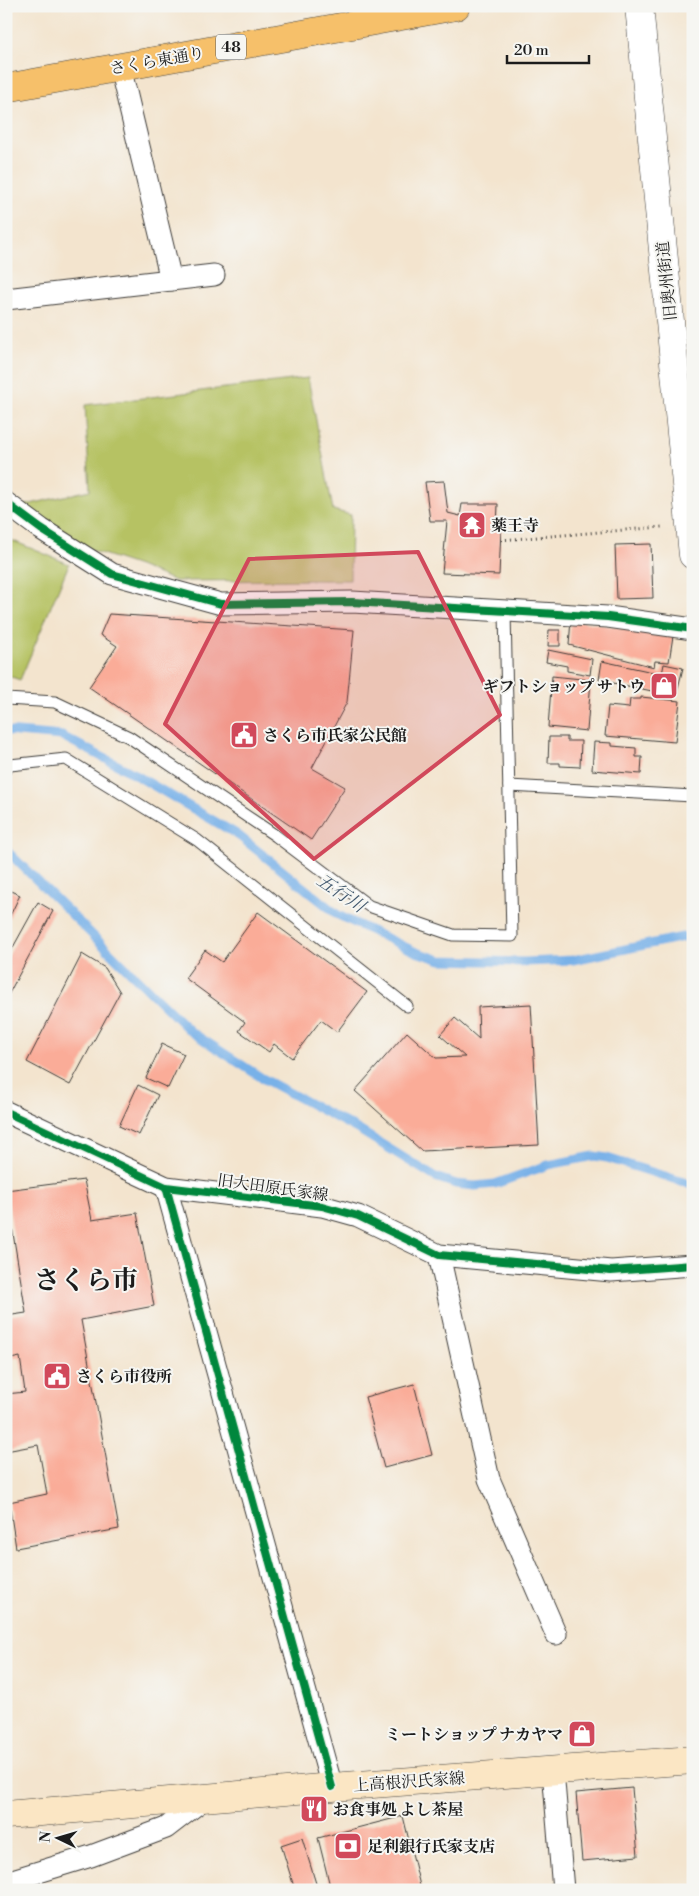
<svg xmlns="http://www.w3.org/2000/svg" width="699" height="1896" font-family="'Libre Bodoni','Noto Serif JP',serif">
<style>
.green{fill:#b6c264;stroke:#696f40}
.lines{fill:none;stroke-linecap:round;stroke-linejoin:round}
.stream{stroke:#78b1e8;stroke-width:9}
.building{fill:#faac98}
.service-casing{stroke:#3c3a37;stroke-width:13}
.minor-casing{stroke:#3c3a37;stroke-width:23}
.tertiary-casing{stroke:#3c3a37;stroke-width:29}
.secondary-casing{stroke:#3c3a37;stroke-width:29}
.primary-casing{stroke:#3c3a37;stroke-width:29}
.path{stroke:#3c3a37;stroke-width:3;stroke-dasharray:1 4;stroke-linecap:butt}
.service{stroke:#fff;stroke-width:11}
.minor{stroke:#fff;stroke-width:21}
.tertiary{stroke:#fff;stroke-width:28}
.secondary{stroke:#fbe6c4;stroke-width:28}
.primary{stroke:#f6c06b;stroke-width:28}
.cycleway-casing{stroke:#f6f6f2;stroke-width:11}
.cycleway{stroke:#00873e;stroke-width:8}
.marked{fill:#d1495b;fill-opacity:0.2;stroke:#d1495b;stroke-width:4;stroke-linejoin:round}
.labels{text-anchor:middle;stroke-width:4;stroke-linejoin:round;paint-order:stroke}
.shield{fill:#f6f6f2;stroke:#5d5d5c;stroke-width:1}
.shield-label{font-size:15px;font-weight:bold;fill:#1c1c1c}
.street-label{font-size:16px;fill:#1c1c1c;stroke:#f6f6f2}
.poi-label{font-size:16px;font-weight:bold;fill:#1c1c1c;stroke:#f6f6f2;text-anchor:start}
.water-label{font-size:18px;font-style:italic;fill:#41586e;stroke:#f6f6f2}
.town-label{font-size:26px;font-weight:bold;fill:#1c1c1c;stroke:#f6f6f2}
</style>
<rect width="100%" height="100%" fill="#f6f6f2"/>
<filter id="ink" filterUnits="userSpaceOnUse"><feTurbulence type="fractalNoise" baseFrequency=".02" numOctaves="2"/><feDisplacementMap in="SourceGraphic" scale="10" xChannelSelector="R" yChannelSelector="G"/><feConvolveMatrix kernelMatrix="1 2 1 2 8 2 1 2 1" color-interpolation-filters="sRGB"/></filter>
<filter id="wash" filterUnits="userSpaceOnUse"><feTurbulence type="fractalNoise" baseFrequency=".0096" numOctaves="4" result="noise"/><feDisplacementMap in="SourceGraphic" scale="20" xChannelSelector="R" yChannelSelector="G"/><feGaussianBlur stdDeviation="1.12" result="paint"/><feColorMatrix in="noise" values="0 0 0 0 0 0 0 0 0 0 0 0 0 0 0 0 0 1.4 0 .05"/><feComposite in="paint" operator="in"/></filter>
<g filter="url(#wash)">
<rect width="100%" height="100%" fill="#f3e4ce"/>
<g class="green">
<polygon points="308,378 333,510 351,515 350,580 175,581 139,566 88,549 22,506 90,490 85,405"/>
<polygon points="6,538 69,564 20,680 6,675"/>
</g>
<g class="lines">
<g class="stream">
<polyline points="6,731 62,736 127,770 238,835 338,915 416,952 441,960 525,962 573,960 683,937 693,938"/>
<polyline points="6,850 190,1031 262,1078 359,1130 435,1177 456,1184 475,1186 495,1184 548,1165 594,1156 607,1158 693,1185"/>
</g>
</g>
<g id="blocks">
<g class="building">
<polygon points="444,481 448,513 460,516 462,504 498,504 497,529 501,529 499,575 442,573 447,521 430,521 425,482"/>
<polygon points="651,544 653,598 617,599 615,545"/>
<polygon points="109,614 354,630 347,702 312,768 345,787 311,840 89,687 117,646 100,635"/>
<polygon points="571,620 673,636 669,662 655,661 654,667 569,645"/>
<polygon points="549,630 560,630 560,646 548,646"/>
<polygon points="548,650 592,659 590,675 567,671 567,666 546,662"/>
<polygon points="602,661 662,674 664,664 683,668 676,696 599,680"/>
<polygon points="552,676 591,680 587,731 548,727"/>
<polygon points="641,697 680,701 675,742 605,736 608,706 629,708 630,699 641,699"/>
<polygon points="549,737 567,737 567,741 581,741 580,767 560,766 560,763 548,763"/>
<polygon points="594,742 612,743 612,746 636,748 636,757 642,757 641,774 592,770"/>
<polygon points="6,889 20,895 6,924"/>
<polygon points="38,902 53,911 6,999 6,960"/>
<polygon points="258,912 367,992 337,1032 321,1020 292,1058 274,1044 269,1052 239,1031 245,1022 185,978 205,950 222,962"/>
<polygon points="82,954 105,968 120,992 70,1085 27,1062"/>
<polygon points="531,1004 539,1145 422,1151 355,1091 407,1032 436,1058 465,1057 440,1035 455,1018 479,1039 478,1007"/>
<polygon points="162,1044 184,1054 168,1088 146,1078"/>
<polygon points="138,1085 158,1095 139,1135 119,1126"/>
<polygon points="84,1180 92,1220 137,1213 154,1306 81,1320 119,1529 16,1548 9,1502 47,1494 38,1445 6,1451 6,1394 25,1392 20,1357 6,1360 6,1316 26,1313 6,1190"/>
<polygon points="414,1384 432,1455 384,1468 365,1397"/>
<polygon points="632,1788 638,1856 582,1861 576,1793"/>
<polygon points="403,1816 421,1890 331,1890 318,1838"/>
<polygon points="302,1838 318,1890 295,1890 281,1845"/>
</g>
</g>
</g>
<g filter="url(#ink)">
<use href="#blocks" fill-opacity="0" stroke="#3c3a37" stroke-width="1"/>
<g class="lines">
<defs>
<g id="service">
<polyline points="6,699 55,702 129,737 276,836 369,906 453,935 512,936 505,612"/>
<polyline points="6,769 10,765 66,759 197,840 407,1006"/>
<polyline points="509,786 693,796"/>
</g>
<g id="minor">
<polyline points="120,67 171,280"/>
<polyline points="6,299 214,275"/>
<polyline points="6,503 41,529 112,574 221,604 352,602 608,617 693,629"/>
<polyline points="6,1112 166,1187 322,1206 358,1216 439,1255 611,1271 693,1265"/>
<polyline points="166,1187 332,1787"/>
<polyline points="439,1255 489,1479 556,1634"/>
<polyline points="553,1770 563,1890"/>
<polyline points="6,1882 91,1856 166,1828 205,1798"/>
</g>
<polyline id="tertiary" points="639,6 693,555"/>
<polyline id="secondary" points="6,1815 332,1787 693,1760"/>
<polyline id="primary" points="6,88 456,6"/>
</defs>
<use href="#service" class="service-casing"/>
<use href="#minor" class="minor-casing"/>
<use href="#tertiary" class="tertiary-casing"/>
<use href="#secondary" class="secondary-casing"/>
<use href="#primary" class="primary-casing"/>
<polyline class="path" points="501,540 662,527"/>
<use href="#service" class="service"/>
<use href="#minor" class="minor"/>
<use href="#tertiary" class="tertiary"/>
<use href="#secondary" class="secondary"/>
<use href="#primary" class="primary"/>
<defs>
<g id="cycleway">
<polyline points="6,503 41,529 112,574 221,604 352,602 608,617 693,629"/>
<polyline points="6,1112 166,1187 322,1206 358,1216 439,1255 611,1271 693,1265"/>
<polyline points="166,1187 332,1787"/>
</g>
</defs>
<use href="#cycleway" class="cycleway-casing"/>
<use href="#cycleway" class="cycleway"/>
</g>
</g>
<path class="marked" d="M418,552l82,163 -186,144 -149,-135 84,-165z"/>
<defs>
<symbol id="temple-square" viewBox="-11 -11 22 22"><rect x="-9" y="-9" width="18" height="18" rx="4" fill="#d1495b" stroke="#f6f6f2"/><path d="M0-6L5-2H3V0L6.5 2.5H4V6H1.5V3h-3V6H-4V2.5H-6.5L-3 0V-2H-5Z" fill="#fff"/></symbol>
<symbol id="shop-square" viewBox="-11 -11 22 22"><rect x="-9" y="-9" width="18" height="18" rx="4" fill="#d1495b" stroke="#f6f6f2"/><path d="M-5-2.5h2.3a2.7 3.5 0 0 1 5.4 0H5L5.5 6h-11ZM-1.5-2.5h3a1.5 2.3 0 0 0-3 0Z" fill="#fff"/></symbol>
<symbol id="civic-square" viewBox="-11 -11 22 22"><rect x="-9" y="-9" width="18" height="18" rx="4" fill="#d1495b" stroke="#f6f6f2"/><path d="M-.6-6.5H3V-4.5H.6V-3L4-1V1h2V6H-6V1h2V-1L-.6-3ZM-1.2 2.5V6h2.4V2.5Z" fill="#fff"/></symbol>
<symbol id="restaurant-square" viewBox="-11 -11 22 22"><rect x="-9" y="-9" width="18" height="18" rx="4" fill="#d1495b" stroke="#f6f6f2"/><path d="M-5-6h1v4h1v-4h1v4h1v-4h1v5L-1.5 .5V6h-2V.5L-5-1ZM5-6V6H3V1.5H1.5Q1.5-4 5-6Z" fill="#fff"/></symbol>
<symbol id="bank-square" viewBox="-11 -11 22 22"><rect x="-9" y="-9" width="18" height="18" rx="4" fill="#d1495b" stroke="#f6f6f2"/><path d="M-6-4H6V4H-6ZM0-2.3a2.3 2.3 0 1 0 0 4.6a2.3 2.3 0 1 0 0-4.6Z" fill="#fff"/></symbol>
</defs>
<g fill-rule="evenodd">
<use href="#temple-square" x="456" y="509" width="32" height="32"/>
<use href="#shop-square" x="648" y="670" width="32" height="32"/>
<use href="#civic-square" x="228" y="719" width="32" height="32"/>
<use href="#civic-square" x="41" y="1360" width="32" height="32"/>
<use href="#shop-square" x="566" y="1718" width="32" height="32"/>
<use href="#restaurant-square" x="298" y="1793" width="32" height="32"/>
<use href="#bank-square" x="332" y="1830" width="32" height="32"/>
</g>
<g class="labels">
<rect class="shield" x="216" y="34.5" width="30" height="25" rx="4"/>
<g class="shield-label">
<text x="231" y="52">48</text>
</g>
<g class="street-label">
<text transform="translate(157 60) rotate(-10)" y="6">さくら東通り</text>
<text transform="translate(666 281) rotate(-96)" y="6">旧奥州街道</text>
<text transform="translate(273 1187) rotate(8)" y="6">旧大田原氏家線</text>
<text transform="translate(409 1781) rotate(-4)" y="6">上高根沢氏家線</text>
</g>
<g class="poi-label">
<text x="491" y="531">薬王寺</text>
<text x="645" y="692" text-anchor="end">ギフトショップ サトウ</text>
<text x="263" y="741">さくら市氏家公民館</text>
<text x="76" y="1382">さくら市役所</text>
<text x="563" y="1740" text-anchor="end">ミートショップ ナカヤマ</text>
<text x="333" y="1815">お食事処 よし茶屋</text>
<text x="367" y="1852">足利銀行氏家支店</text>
</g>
<g class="water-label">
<text transform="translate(341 893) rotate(34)" y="6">五行川</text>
</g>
<g class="town-label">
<text x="86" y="1289">さくら市</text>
</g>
</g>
<rect width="699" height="1896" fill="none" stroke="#f6f6f2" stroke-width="25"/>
<g transform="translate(58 1838) rotate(275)" stroke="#f6f6f2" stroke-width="4" paint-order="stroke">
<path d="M0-4L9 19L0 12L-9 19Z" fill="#1c1c1c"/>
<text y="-8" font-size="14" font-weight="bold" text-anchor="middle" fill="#1c1c1c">N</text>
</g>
<path d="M507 55v8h82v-8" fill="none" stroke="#1c1c1c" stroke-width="2.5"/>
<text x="514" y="55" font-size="15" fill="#1c1c1c" stroke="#f6f6f2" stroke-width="4" paint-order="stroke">20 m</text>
</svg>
